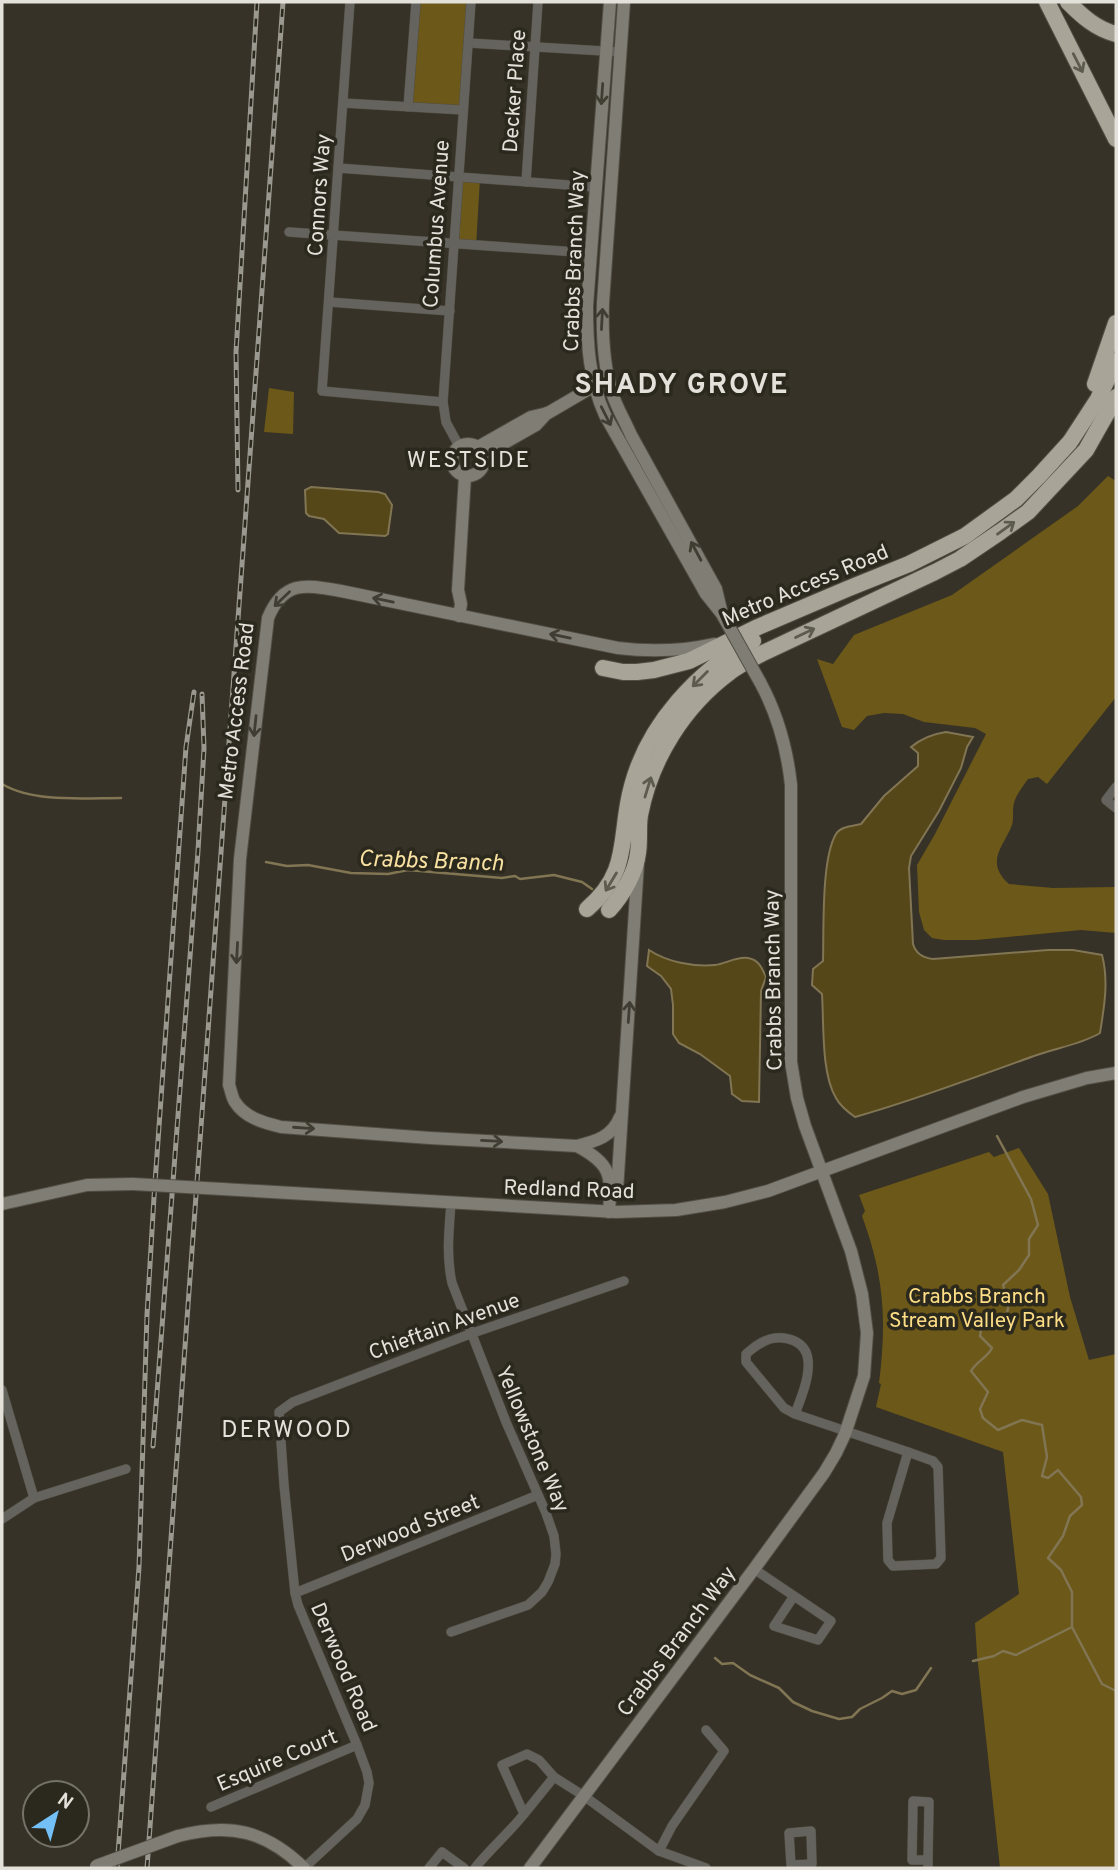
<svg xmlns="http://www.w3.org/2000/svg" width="1118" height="1870" font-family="Overpass,sans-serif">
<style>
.green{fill:#6c5818}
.water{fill:#564719;stroke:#817553;stroke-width:2}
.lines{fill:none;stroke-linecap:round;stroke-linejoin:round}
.stream{stroke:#817553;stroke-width:2.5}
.street-casing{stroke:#524e44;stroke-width:10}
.secondary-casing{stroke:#524e44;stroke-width:14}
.highway-casing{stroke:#524e44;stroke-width:18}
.street{stroke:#64635d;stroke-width:9}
.secondary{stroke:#807d75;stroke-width:12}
.highway{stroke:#a9a498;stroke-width:16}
.rail-casing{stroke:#9b9890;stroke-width:5}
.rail{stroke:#2b281d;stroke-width:2.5;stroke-dasharray:8;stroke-linecap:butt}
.secondary-bridge-casing{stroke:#524e44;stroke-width:14;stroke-linecap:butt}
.secondary-bridge{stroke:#807d75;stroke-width:12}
.oneway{stroke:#5d5a4e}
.oneway2{stroke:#403d33}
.labels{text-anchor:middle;stroke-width:7;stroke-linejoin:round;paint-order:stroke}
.street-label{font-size:21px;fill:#e4e1db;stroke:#2b281d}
.park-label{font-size:21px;fill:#fdde86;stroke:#2b281d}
.neighbourhood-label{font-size:23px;letter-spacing:2px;fill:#e4e1db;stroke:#2b281d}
.water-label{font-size:23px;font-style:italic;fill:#f8e1a1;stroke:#2b281d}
.quarter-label{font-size:24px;letter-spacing:2px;fill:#e4e1db;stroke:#2b281d}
.district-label{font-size:28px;font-weight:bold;letter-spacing:2px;fill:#e4e1db;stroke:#2b281d}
</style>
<rect width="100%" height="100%" fill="#363227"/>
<g class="green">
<polygon points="417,2 470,2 461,109 408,107"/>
<polygon points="459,177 480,179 476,246 454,245"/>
<polygon points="269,388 294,392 293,434 264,432"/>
<path d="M1108,476l8,5v216l-69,87 -9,-7 -10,2c-5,7 -12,16 -14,24 -2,7 0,15 -2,22 -8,21 -28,37 -3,59l44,4 63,-1v46l-35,-3 -105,10h-32l-12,-2 -8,-8 -5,-18 -2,-47 18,-31 51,-100 -11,-6 -51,-6 -21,-8 -19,-1 -17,3 -13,14 -12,-3 -25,-68 16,5 21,-29 98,-40 126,-89z"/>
<path d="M1019,1148l29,46 22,103 19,63 27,-6v514h-116l-23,-213 -2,-32 44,-29 -16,-142 -127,-45 5,-23 -2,-1c8,-63 5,-107 -17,-167l3,-5 -6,-16 130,-43 5,5z"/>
</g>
<g class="water">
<polygon points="311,487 378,492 385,494 392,505 388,534 385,536 339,533 324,519 309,516 306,513 305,490"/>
<path d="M946,732l27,5 -6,10 -6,21 -22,43 -28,45 -2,12 4,76c3,10 10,14 20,15l115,-9h25l29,5c7,26 2,53 -2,78 -20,12 -45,15 -66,23 -59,21 -118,44 -179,61 -7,-5 -15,-11 -19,-19 -15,-25 -12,-74 -14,-104l-10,-9 1,-16 10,-8c1,-31 -2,-102 13,-127 5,-8 17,-8 25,-10l23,-28 34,-30v-13l-7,-6c11,-9 21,-13 35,-15z"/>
<path d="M649,950c18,12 44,17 66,15 10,-1 22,-9 33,-7 11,2 14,10 18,19l-5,14 -2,111 -17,-1 -10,-7 -2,-18 -30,-22 -21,-11 -6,-9v-29l-2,-16 -10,-13 -14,-10z"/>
</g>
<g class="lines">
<g class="stream">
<path d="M2,784c32,19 83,14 119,14"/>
<polyline points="266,862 287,866 308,865 351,873 388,874 408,870 502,878 515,876 520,879 554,875 582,882 592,889"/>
<path d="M997,1136l34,63 7,26 -9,14v16l-10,15 -16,15c4,12 9,22 1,33l-18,-1 -4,6 -2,13 12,12c-5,10 -14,12 -21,23l17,21 -8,17 3,9 15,12 24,-10 20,5 5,32 -5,19 6,2 10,-8 23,27 1,8 -12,11 -7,20 -15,22 13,12 11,22v35l30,57 14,7"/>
<polyline points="715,1658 722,1664 733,1663 750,1675 779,1688 793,1702 812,1711 839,1719 852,1717 860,1709 882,1698 892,1691 902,1694 916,1690 931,1668"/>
<polyline points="973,1661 994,1656 1003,1651 1016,1655 1072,1627"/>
</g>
<defs>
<g id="street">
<polyline points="350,2 322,391 443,402"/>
<polyline points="469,43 620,52"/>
<polyline points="343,103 463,110"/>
<polyline points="408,107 416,2"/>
<polyline points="338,168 596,187"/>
<polyline points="526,182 538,2"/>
<polyline points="289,232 591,253"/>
<polyline points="329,302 450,311"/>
<polyline points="459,446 446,422 443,402 471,2"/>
<polyline points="1116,787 1106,800 1116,808"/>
<path d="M451,1203c-2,27 -5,53 1,80l54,139 40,91 8,23 2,18 -1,10 -7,18 -6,10 -14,13 -77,27"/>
<polyline points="2,1390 34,1498"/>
<path d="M795,1414c6,-16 15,-37 13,-54 -2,-19 -22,-25 -38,-21 -10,3 -17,9 -24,15v8l38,46 11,6 113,38"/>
<polygon points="908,1452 933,1461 938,1467 941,1558 936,1564 893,1566 888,1560 887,1523"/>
<polyline points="2,1519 34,1498 126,1469"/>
<polyline points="754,1569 831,1621 818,1640 774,1626 794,1596"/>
<polyline points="295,1593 538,1495"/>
<polyline points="211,1807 357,1745"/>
<polyline points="524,1814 554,1777"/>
<polygon points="811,1831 812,1864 791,1865 789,1833"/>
<polyline points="659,1851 672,1826 724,1751 706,1730"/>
<polyline points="304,1868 357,1819 365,1805 369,1783 367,1772 357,1745 298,1605 295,1593 284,1485 279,1412 293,1402 470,1334 624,1281"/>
<polyline points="429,1868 442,1852 464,1868"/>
<path d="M475,1868c15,-19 34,-35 49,-54l-22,-49 25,-11 12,6 15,17 30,19 75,55 47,17"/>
<polyline points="928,1868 928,1860 929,1802 913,1801 912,1860 928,1860"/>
</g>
<g id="secondary">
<path d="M610,2l-23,304c0,38 2,74 18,109l101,179 16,20"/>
<path d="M624,2l-21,301c-1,31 0,61 9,90 5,15 13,28 19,42l85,154 5,21"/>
<circle cx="468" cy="460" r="16"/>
<polyline points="478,447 531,417 548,413 601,382"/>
<polyline points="483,455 536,425 547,413"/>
<polyline points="459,616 461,604 458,590 465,476"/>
<path d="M577,1146c19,-5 35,-9 43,-29"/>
<polyline points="222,1189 616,1212 676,1210 725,1202 768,1191 1023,1097 1087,1078 1116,1073"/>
<polyline points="617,1191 638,863"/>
<polyline points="2,1204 87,1185 133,1184"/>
<path d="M609,1212c3,-37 2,-48 -32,-66l-147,-8 -149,-11c-16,-4 -36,-9 -46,-25 -3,-4 -4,-12 -6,-17l11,-226 28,-241c16,-39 39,-33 73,-27l277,57c32,4 64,3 96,-4"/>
<path d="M178,1836c52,-13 87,-6 126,32"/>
<path d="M530,1868l224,-299 70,-96 12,-20 9,-19 19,-58 3,-43 -5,-39 -11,-43 -46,-125 -8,-28 -6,-36v-277c-4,-37 -13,-70 -31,-103"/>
</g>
<g id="highway">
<polyline points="1047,2 1116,139"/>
<path d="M1068,2c14,14 28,27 48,32"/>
<polyline points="1095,384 1116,323"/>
<polyline points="603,668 623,672 637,672 654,670 689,661 758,627 847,589 909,564 965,536 1016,499 1039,476 1070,442 1098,399 1116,361"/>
<path d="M587,909c45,-38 31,-73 45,-123 16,-61 66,-116 121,-145"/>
<path d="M609,910c13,-14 27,-38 29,-57 2,-13 0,-25 2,-38 11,-57 44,-109 90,-143 10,-8 22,-13 33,-19l172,-81 25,-13 40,-27 28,-20 58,-62 30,-53"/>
</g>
</defs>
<use href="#street" class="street-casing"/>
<use href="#secondary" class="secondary-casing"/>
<use href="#highway" class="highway-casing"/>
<use href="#street" class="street"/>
<use href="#secondary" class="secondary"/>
<use href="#highway" class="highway"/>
<defs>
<g id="rail">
<polyline points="238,490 236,352 257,2"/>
<polyline points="153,1446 198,851 204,748 202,694"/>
<polyline points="117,1868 139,1567 147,1315 154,1197 186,747 194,692"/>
<polyline points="147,1868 283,2"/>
</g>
</defs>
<use href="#rail" class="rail-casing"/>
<use href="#rail" class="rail"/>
<defs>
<g id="secondary-bridge">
<polyline points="722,614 760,682"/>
<polyline points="133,1184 222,1189"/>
<polyline points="96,1866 178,1836"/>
</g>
</defs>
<use href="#secondary-bridge" class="secondary-bridge-casing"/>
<use href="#secondary-bridge" class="secondary-bridge"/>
</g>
<defs><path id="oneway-shaft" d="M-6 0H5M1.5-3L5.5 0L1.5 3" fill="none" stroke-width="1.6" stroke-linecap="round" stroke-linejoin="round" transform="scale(1.75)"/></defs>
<g class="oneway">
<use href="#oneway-shaft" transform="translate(1078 63) rotate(63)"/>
<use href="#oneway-shaft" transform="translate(1006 528) rotate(-36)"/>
<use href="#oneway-shaft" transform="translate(805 633) rotate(-25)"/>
<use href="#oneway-shaft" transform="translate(700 679) rotate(135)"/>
<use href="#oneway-shaft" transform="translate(648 787) rotate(-73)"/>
<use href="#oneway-shaft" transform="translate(611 882) rotate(121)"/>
</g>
<g class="oneway2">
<use href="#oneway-shaft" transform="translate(602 94) rotate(94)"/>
<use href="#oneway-shaft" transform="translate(602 319) rotate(-87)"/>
<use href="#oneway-shaft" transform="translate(606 416) rotate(63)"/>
<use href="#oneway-shaft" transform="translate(696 551) rotate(-118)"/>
<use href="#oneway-shaft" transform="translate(282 599) rotate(136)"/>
<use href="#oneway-shaft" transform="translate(383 600) rotate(-168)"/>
<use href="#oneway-shaft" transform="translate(560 636) rotate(-168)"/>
<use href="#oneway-shaft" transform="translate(255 726) rotate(96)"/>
<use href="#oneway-shaft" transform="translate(237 953) rotate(93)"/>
<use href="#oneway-shaft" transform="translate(629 1012) rotate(-86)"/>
<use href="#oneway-shaft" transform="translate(304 1128) rotate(4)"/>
<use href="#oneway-shaft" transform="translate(492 1141) rotate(3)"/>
</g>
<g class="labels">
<g class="street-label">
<text transform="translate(514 91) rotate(-86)" y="7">Decker Place</text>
<text transform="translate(319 195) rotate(-86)" y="7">Connors Way</text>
<text transform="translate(436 224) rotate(-86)" y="7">Columbus Avenue</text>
<text transform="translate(574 261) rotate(-88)" y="7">Crabbs Branch Way</text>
<text transform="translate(805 585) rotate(-23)" y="7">Metro Access Road</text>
<text transform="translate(236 711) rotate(-83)" y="7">Metro Access Road</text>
<text transform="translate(773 980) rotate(-91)" y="7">Crabbs Branch Way</text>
<text transform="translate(569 1189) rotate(2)" y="7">Redland Road</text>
<text transform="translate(444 1326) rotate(-20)" y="7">Chieftain Avenue</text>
<text transform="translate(533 1439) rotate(67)" y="7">Yellowstone Way</text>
<text transform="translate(410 1528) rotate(-22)" y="7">Derwood Street</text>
<text transform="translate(676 1641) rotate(-53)" y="7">Crabbs Branch Way</text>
<text transform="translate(344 1667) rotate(67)" y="7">Derwood Road</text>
<text transform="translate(277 1760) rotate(-23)" y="7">Esquire Court</text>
</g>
<g class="park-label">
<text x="977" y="1303">Crabbs Branch<tspan x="977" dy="24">Stream Valley Park</tspan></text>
</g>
<g class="neighbourhood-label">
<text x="469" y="467">WESTSIDE</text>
</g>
<g class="water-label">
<text transform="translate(431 860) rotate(2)" y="8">Crabbs Branch</text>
</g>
<g class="quarter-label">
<text x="287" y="1437">DERWOOD</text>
</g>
<g class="district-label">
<text x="682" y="393">SHADY GROVE</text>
</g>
</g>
<rect width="1118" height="1870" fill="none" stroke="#e4e1db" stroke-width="7"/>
<g transform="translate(56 1814) rotate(36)"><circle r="33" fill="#2b281d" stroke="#757269" stroke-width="2"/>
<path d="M0-5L12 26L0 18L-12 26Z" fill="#73c0f6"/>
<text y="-10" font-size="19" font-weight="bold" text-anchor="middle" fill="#e4e1db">N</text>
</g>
</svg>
